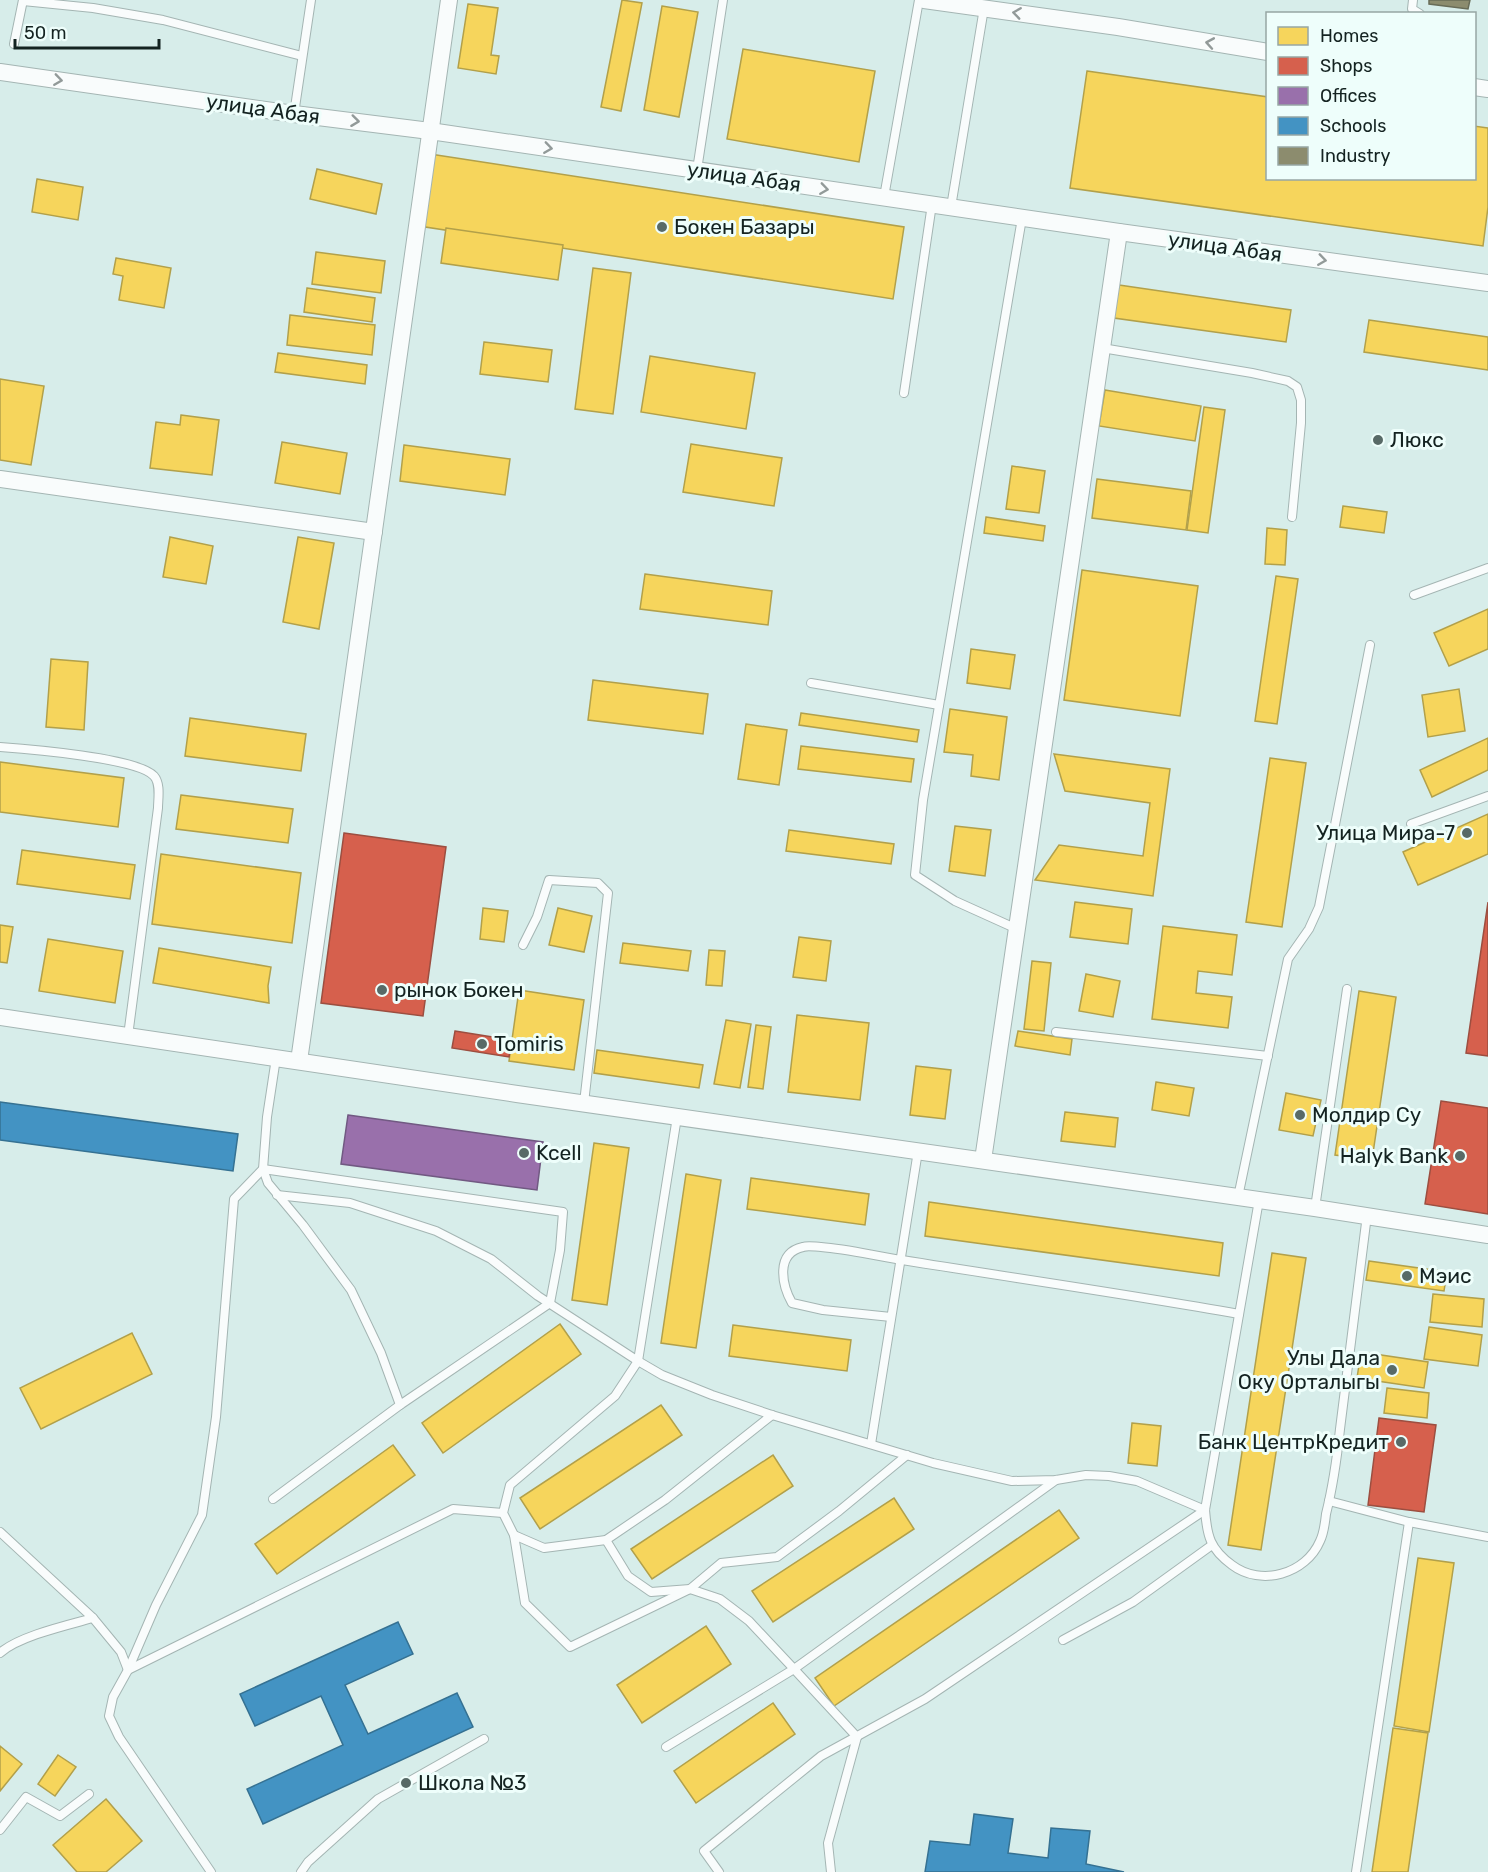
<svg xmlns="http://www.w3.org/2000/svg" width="1488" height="1872" font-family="Rubik,sans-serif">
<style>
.homes{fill:#f6d55c;stroke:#b2a04a;stroke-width:1.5}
.shops{fill:#d6604d;stroke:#9c4e40;stroke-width:1.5}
.offices{fill:#9970ab;stroke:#715982;stroke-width:1.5}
.schools{fill:#4393c3;stroke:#357192;stroke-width:1.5}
.industry{fill:#8c8c6e;stroke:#686c57;stroke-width:1.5}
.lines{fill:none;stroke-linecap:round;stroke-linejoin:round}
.lane-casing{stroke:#a4b5b3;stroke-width:10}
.street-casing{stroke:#a4b5b3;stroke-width:18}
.lane{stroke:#f9fcfc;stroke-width:8}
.street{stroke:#f9fcfc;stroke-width:16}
.oneway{stroke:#929a99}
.poi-dot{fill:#586a67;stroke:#eefefb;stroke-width:2}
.labels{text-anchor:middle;stroke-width:6;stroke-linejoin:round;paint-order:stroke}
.street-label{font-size:21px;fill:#142321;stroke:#eefefb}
.poi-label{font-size:21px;fill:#142321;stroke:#eefefb;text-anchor:start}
</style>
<rect width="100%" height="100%" fill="#d7edea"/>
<g class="homes">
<polygon points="622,0 642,3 621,111 601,107"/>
<polygon points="468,4 498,8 491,55 499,56 496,74 458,68"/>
<polygon points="662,6 698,12 679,117 644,110"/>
<polygon points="743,49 875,71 859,162 727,139"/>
<polygon points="1087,71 1268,97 1268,178 1474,178 1474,126 1488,128 1488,207 1483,246 1070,188"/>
<polygon points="430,154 904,227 893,299 419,226"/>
<polygon points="317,169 382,184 376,214 310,199"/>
<polygon points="37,179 83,187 78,220 32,212"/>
<polygon points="446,228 563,245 558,280 441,263"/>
<polygon points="316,252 385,261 381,293 312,284"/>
<polygon points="116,258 171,268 164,308 119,300 123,276 113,274"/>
<polygon points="593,268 631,273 613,414 575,409"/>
<polygon points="1119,285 1291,310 1286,342 1114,318"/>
<polygon points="307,288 375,298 372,322 304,312"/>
<polygon points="290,315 375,325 372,355 287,345"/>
<polygon points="1369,320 1488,337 1488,370 1364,352"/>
<polygon points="484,342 552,350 548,382 480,374"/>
<polygon points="278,353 367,365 365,384 275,372"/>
<polygon points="650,356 755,373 746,429 641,412"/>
<polygon points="0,379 44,386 31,465 0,460"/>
<polygon points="1105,390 1201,406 1195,441 1099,426"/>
<polygon points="1204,407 1225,410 1208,533 1187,530"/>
<polygon points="181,415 219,420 212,475 150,468 156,422 180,425"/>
<polygon points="282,442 347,453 340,494 275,483"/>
<polygon points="691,444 782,458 774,506 683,492"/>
<polygon points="404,445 510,459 505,495 400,481"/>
<polygon points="1012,466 1045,471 1039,513 1006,509"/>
<polygon points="1097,479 1191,491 1186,530 1092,518"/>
<polygon points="1343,506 1387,512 1384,533 1340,527"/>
<polygon points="986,517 1045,526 1043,541 984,533"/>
<polygon points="1267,528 1287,530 1285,565 1265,564"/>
<polygon points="170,537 213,546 206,584 163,577"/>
<polygon points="298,537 334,543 319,629 283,622"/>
<polygon points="1082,570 1198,586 1180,716 1064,700"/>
<polygon points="645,574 772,591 768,625 640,609"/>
<polygon points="1276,576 1298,579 1277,724 1255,721"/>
<polygon points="1488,609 1488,649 1449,666 1434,633"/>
<polygon points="971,649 1015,655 1010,689 967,683"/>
<polygon points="51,659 88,662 84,730 46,727"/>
<polygon points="593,680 708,694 703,734 588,720"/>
<polygon points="1459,689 1465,731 1428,737 1422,695"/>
<polygon points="950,709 1007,717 999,780 971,776 973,755 944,752"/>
<polygon points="801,713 919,730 917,742 799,725"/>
<polygon points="190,718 306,734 301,771 185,756"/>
<polygon points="746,724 787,730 779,785 738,779"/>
<polygon points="1488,738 1488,770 1432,797 1420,770"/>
<polygon points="801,746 914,759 911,782 798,769"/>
<polygon points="1054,754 1170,769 1153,896 1035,880 1059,845 1143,856 1150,803 1065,791"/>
<polygon points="1270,758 1306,763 1282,927 1246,922"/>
<polygon points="0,762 124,778 118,827 0,812"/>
<polygon points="181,795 293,809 288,843 176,829"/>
<polygon points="1488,814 1488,854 1418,885 1403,852"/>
<polygon points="955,826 991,830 985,876 949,871"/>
<polygon points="789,830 894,844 891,864 786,851"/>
<polygon points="22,850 135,865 130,899 17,884"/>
<polygon points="161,854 301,873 292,943 152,924"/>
<polygon points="1075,902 1132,909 1128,944 1070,937"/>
<polygon points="483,908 508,911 504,942 480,939"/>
<polygon points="558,908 592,916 584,952 549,945"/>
<polygon points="0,925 13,927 7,963 0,962"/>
<polygon points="1163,926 1237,935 1232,975 1198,971 1196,993 1232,997 1228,1028 1152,1019"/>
<polygon points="799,937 831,941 826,981 793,977"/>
<polygon points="48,939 123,951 115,1003 39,991"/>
<polygon points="623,943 691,951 688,971 620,963"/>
<polygon points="159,948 271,967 268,986 269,1003 153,983"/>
<polygon points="709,950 725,951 722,986 706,985"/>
<polygon points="1032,961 1051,963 1044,1031 1024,1029"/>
<polygon points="1086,974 1120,981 1113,1017 1079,1011"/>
<polygon points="519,990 584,1000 574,1070 509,1061"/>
<polygon points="1359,991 1396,997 1372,1160 1335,1155"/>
<polygon points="797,1015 869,1023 860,1100 788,1092"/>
<polygon points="726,1020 751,1024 740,1088 714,1084"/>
<polygon points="756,1025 771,1027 763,1089 748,1087"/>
<polygon points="1018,1031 1072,1039 1070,1055 1015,1046"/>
<polygon points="597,1050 703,1065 699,1088 594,1073"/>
<polygon points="916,1066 951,1070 945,1119 910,1115"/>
<polygon points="1156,1082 1194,1088 1189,1116 1152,1110"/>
<polygon points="1286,1093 1321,1100 1313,1136 1279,1130"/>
<polygon points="1065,1112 1118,1118 1115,1147 1061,1141"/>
<polygon points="594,1143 629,1148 607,1305 572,1300"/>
<polygon points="686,1174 721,1180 696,1348 661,1343"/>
<polygon points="751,1178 869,1194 865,1225 747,1209"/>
<polygon points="929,1202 1223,1243 1219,1276 925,1236"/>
<polygon points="1272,1253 1306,1258 1261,1550 1228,1545"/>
<polygon points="1369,1261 1447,1272 1444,1291 1366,1280"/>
<polygon points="1433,1294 1484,1299 1482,1327 1430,1322"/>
<polygon points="560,1324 581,1354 443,1453 422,1423"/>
<polygon points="733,1325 851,1340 847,1371 729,1356"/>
<polygon points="1429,1327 1482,1335 1478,1366 1424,1359"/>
<polygon points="132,1333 152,1374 41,1429 20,1388"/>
<polygon points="1361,1352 1428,1362 1424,1388 1357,1378"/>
<polygon points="1387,1388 1429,1393 1427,1418 1384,1413"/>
<polygon points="661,1405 682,1435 540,1529 520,1498"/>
<polygon points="1132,1423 1161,1426 1157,1466 1128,1463"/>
<polygon points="393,1445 415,1475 277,1574 255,1544"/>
<polygon points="773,1455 793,1486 652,1579 631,1549"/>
<polygon points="894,1498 914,1529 773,1622 752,1591"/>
<polygon points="1059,1510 1079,1538 834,1706 815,1678"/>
<polygon points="1418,1558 1454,1563 1429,1732 1394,1726"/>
<polygon points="706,1626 731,1664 642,1723 617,1685"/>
<polygon points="773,1703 795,1734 696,1803 674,1771"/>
<polygon points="1393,1728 1428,1733 1408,1872 1372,1872"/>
<polygon points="0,1746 22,1764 0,1791"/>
<polygon points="58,1755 76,1767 55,1796 38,1784"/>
<polygon points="106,1799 142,1841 106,1872 77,1872 53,1845"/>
</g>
<g class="shops">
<polygon points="344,833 446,847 423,1016 321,1003"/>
<polygon points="1488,902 1488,1056 1466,1053"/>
<polygon points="455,1031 512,1040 509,1057 452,1048"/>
<polygon points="1441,1101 1488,1108 1488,1214 1425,1204"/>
<polygon points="1379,1418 1436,1425 1424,1512 1368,1505"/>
</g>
<polygon class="offices" points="348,1115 543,1142 537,1190 341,1164"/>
<g class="schools">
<polygon points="0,1102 238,1134 233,1171 0,1140"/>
<polygon points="398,1622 413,1654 345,1685 368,1734 457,1693 473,1727 263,1824 247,1789 343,1745 321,1696 255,1726 240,1694"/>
<polygon points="974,1814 1013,1819 1008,1853 1048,1858 1051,1828 1090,1831 1086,1864 1124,1872 925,1872 930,1841 970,1845"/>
</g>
<polygon class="industry" points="1429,0 1470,0 1468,9 1429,4"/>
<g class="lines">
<defs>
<g id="lane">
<polyline points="1413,0 1412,9 1420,14"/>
<polyline points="23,1 93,8 163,20 302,56"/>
<polyline points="14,44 23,0"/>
<polyline points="294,114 311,0"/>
<polyline points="697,170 723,0"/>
<polyline points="884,197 919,0"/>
<polyline points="951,207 984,8"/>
<polyline points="1102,348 1252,373 1288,381 1297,387 1301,400 1301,423 1292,517"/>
<polyline points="904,393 932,204"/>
<polyline points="1414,595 1488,568"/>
<polyline points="811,683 939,705"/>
<path d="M0,747c28,2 138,11 154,29 7,8 4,23 4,32l-30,228"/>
<polyline points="1411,824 1488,796"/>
<polyline points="1017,929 955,901 915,875 923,800 1022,218"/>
<polyline points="523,945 537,917 549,880 598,883 608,893 584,1103"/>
<polyline points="1056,1032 1268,1056"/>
<polyline points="276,1058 267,1117 263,1169 268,1183 303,1225 351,1290 381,1353 400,1405"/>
<polyline points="677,1117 638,1361 615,1396 510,1485 503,1513 514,1535 544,1548 606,1540 665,1500 772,1415"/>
<polyline points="277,1195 350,1203 436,1231 491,1259 538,1296 638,1361 662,1375 712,1395 772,1415 933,1463 1012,1481 1056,1480 1086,1475 1109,1476 1137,1481 1205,1510"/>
<polyline points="1238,1197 1288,959 1309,929 1319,907 1370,645"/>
<path d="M1259,1200l-54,310c2,26 5,39 27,55 29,22 74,9 88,-24 4,-8 5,-18 6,-27 7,-28 11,-56 14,-85 9,-72 18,-143 27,-214"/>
<polyline points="1315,1208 1347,989"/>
<path d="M891,1317l-68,-7 -31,-7c-10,-18 -17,-50 11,-56 5,-2 13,0 18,0 27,2 54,9 81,13 112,18 225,34 337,54"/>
<polyline points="871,1444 918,1151"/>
<polyline points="1329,1501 1409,1522 1488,1537"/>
<polyline points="0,1532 93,1618 121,1652 128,1670 453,1509 503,1513"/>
<polyline points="514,1535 525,1603 570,1647 690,1589 721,1563 777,1557 839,1511 907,1455"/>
<polyline points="606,1540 628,1576 651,1592 690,1589 720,1599 749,1621 794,1669 666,1747"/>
<polyline points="1063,1640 1133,1602 1212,1545"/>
<path d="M0,1653c19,-17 68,-28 93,-35"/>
<polyline points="857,1737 794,1669 1056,1480"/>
<polyline points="0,1830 26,1797 60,1816 89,1794"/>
<polyline points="211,1872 119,1737 109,1716 113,1697 128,1670 156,1605 202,1515 216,1417 234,1199 263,1169 563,1212 560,1250 550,1303 400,1405 273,1499"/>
<polyline points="301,1872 308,1862 378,1799 484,1739"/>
<polyline points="719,1872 704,1851 821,1756 925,1699 1205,1510"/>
<polyline points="831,1872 828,1843 857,1737"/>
<polyline points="1356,1872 1409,1522"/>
</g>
<g id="street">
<polyline points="924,0 1118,27 1268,52"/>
<polyline points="0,72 294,114 430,131 1119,232 1488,283"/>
<polyline points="1474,87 1488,89"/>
<polyline points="0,479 374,532"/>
<polyline points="0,1017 517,1094 1315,1208 1488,1235"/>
<polyline points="299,1061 449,0"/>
<polyline points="983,1160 1119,232"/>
</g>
</defs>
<use href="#lane" class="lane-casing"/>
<use href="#street" class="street-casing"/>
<use href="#lane" class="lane"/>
<use href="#street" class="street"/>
</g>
<defs><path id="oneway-chevron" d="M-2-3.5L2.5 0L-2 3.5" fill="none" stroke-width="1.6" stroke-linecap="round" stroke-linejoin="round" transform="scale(1.5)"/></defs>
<g class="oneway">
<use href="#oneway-chevron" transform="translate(1017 13) rotate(-172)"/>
<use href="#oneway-chevron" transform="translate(1210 43) rotate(-170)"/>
<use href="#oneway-chevron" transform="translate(58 80) rotate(8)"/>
<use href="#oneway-chevron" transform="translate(355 121) rotate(7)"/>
<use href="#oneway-chevron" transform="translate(548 148) rotate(8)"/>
<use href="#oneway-chevron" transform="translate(824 189) rotate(8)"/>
<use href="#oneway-chevron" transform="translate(1322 260) rotate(8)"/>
</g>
<g class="poi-dot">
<circle cx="662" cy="227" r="6"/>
<circle cx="1378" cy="440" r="6"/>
<circle cx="1467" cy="833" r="6"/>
<circle cx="382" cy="990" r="6"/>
<circle cx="482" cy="1044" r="6"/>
<circle cx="1300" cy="1115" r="6"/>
<circle cx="524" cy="1153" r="6"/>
<circle cx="1460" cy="1156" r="6"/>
<circle cx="1407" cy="1276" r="6"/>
<circle cx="1392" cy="1370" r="6"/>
<circle cx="1401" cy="1442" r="6"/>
<circle cx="406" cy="1783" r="6"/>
</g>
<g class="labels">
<g class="street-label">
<text transform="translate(263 109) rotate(8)" y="7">улица Абая</text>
<text transform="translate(744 177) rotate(8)" y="7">улица Абая</text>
<text transform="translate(1225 247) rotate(8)" y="7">улица Абая</text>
</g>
<g class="poi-label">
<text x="674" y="234">Бокен Базары</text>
<text x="1390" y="447">Люкс</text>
<text x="1455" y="840" text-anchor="end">Улица Мира-7</text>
<text x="394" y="997">рынок Бокен</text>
<text x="494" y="1051">Tomiris</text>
<text x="1312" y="1122">Молдир Су</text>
<text x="536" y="1160">Kcell</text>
<text x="1448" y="1163" text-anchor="end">Halyk Bank</text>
<text x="1419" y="1283">Мэис</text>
<text x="1380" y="1365" text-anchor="end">Улы Дала<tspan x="1380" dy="24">Оку Орталыгы</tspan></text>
<text x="1389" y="1449" text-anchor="end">Банк ЦентрКредит</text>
<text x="418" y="1790">Школа №3</text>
</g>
</g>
<rect x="1266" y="12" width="210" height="168" fill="#eefefb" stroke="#97a6a4" stroke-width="1.5"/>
<rect x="1278" y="27" width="30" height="18" fill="#f6d55c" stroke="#97a6a4" stroke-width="1.5"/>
<text x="1320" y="42" font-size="18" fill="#142321">Homes</text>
<rect x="1278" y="57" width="30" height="18" fill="#d6604d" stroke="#97a6a4" stroke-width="1.5"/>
<text x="1320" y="72" font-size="18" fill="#142321">Shops</text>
<rect x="1278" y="87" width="30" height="18" fill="#9970ab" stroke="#97a6a4" stroke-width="1.5"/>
<text x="1320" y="102" font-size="18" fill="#142321">Offices</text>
<rect x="1278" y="117" width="30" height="18" fill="#4393c3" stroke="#97a6a4" stroke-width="1.5"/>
<text x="1320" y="132" font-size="18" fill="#142321">Schools</text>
<rect x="1278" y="147" width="30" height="18" fill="#8c8c6e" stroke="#97a6a4" stroke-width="1.5"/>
<text x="1320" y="162" font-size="18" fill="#142321">Industry</text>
<path d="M15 39v9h144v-9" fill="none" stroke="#142321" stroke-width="3"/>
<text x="24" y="39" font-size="18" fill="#142321" stroke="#eefefb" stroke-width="4.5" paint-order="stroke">50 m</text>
</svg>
